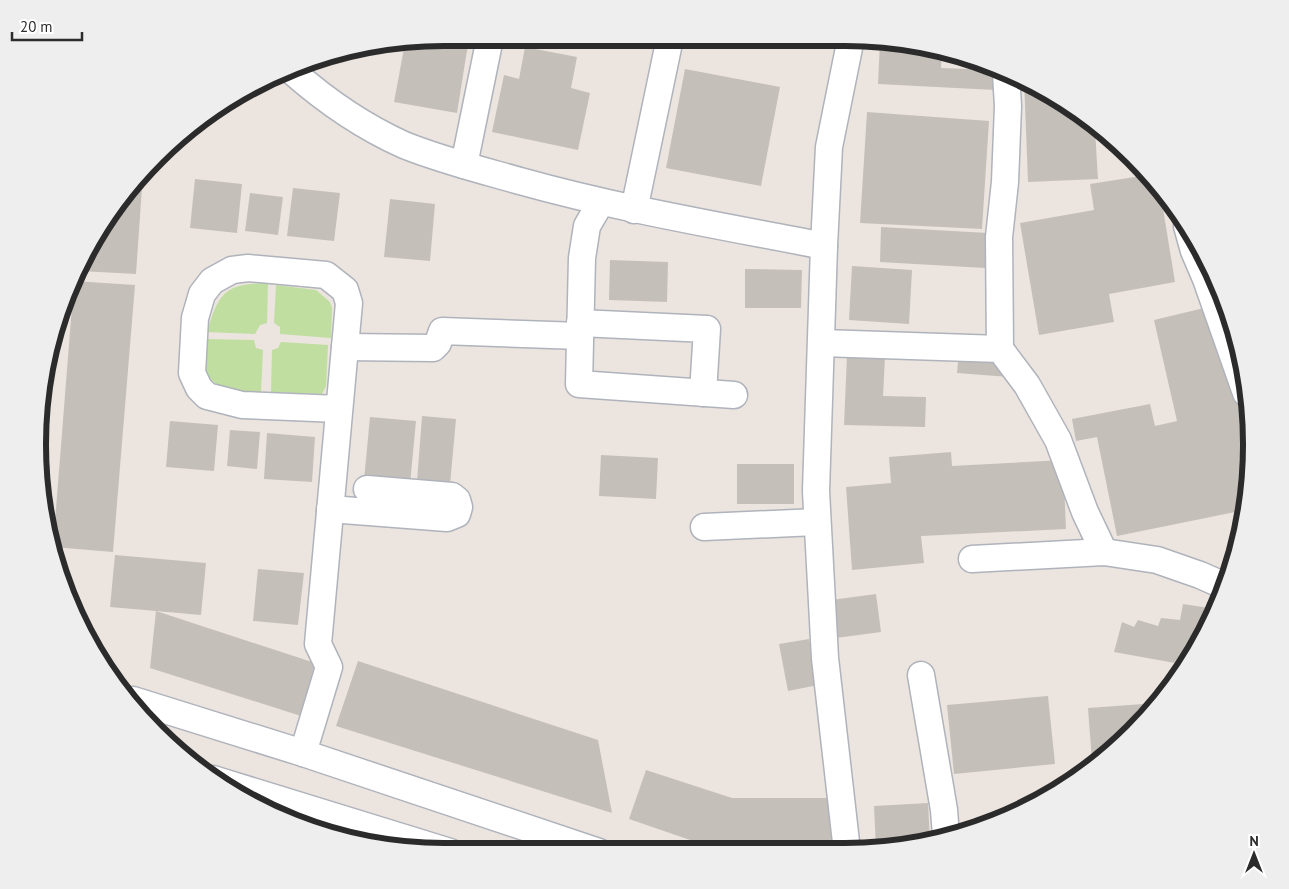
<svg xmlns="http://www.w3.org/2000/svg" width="1289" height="889" font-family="'PT Sans',sans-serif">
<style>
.green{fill:#bfde9f}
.building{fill:#c5bfba}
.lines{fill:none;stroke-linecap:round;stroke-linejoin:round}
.minor-casing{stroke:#afb3bb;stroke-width:29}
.minor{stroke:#fff;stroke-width:26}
.rim{fill:none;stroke:#2b2b2b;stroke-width:6}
</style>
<rect width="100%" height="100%" fill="#ece4df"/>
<g class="green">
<path d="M268,283l-1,40 -7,2 -5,9 -48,-2c12,-40 18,-48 61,-49z"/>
<polygon points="276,285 316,290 330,302 332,308 331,338 280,334 280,327 274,323"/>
<path d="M205,339l49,1 2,8 7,2 -2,42c-18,1 -52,-1 -56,-25 -2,-8 0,-19 0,-28z"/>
<polygon points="281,342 328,345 326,386 322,394 271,392 272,350 278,348"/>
</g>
<g class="building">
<polygon points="444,38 469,38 457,113 394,102 405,43"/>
<polygon points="880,41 924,45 942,51 941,68 996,70 995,90 878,84"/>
<polygon points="525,47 577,57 571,88 590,93 578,150 492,132 504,75 519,79"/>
<polygon points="685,69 780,87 761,186 666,168"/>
<polygon points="1024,79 1095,130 1098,179 1028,182"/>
<polygon points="867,112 989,121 982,229 860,223"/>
<polygon points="143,173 136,274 80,271 138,176"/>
<polygon points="1147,175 1160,190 1175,282 1109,294 1114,322 1039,335 1020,223 1094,210 1090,184"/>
<polygon points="195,179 242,184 237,233 190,228"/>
<polygon points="293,188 340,193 334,241 287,236"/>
<polygon points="250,193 283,197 278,235 245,231"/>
<polygon points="390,199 435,204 430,261 384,257"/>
<polygon points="881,227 988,233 985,268 880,262"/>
<polygon points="610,260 668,262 667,302 609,300"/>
<polygon points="852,266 912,270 909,324 849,320"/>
<polygon points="745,269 802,270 801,308 745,308"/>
<polygon points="74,281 135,285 113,552 53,547"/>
<polygon points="1204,308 1246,408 1249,424 1251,445 1245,510 1117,536 1097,437 1076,441 1072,419 1150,404 1155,426 1177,421 1154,320"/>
<polygon points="847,355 885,357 883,396 926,397 925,427 844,425"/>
<polygon points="958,361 1010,364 1009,377 957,373"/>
<polygon points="422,416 456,419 450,485 417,482"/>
<polygon points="370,417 416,421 410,484 364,480"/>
<polygon points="170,421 218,425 214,471 166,467"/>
<polygon points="230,430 260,432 257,469 227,466"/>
<polygon points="267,433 315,437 312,482 264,479"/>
<polygon points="951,452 952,466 1063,460 1066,529 921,536 924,563 852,570 846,487 891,483 889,457"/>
<polygon points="601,455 658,458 656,499 599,496"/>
<rect x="737" y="464" width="57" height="40"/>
<polygon points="115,555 206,563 201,615 156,611 315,663 301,716 150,668 156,611 110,607"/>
<polygon points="258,569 304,573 298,625 253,621"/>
<polygon points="876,594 881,632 836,638 831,600"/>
<polygon points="1183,604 1216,609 1186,665 1114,652 1122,622 1134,627 1138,620 1158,626 1161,618 1180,620"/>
<polygon points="809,639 818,685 788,691 779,644"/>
<polygon points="358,661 598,740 612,813 336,726"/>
<polygon points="1048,696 1055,764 954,774 947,705"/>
<polygon points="1157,703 1132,732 1092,761 1088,708"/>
<polygon points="646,770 732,798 831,798 838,852 725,852 629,819"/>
<polygon points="928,803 930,842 924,844 876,848 874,806"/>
</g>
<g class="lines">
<defs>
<g id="minor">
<path d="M293,72c33,29 71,55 111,73 37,15 77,25 116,36 100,28 202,45 304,65"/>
<polyline points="464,165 490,38"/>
<polyline points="601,202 587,226 582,258 579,384 734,395"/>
<polyline points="634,210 670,38"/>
<polyline points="1187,226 1194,251 1206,279 1246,393"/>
<polyline points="580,323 707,329 703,393"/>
<polyline points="822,343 1000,349 1027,385 1058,440 1085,512 1104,552"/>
<polyline points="345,347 433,348 438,343 442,331 580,336"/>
<polyline points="1000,349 999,237 1005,182 1008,106 1006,73"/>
<polyline points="330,509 447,518 457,514 459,507 457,500 452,496 367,489"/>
<polyline points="704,527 816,522"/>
<polyline points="972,559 1104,552 1157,560 1200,575 1225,586"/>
<polyline points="921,675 944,810 946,836"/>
<polyline points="133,700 303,753 599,852"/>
<polyline points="303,753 329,667 318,644 349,303 345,290 326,275 248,268 232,270 212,281 202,294 195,318 192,373 199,388 207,396 242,405 339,409"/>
<polyline points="213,779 450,852"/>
<polyline points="847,851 825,658 816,491 824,246 829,147 851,38"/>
</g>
</defs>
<use href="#minor" class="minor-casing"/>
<use href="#minor" class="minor"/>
</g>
<path d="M0 0H1289V889H0ZM444 46H845A398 398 0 0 1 1243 444V445A398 398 0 0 1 845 843H444A398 398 0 0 1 46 445V444A398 398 0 0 1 444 46Z" fill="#eee" fill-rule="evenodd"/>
<path class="rim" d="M444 46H845A398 398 0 0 1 1243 444V445A398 398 0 0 1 845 843H444A398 398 0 0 1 46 445V444A398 398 0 0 1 444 46Z"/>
<g transform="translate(1254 854)" stroke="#ffffff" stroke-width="4" paint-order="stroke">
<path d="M0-4L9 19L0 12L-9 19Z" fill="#2b2b2b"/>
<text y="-8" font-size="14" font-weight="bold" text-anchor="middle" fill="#2b2b2b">N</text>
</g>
<path d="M12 32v8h70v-8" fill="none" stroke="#2b2b2b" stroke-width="2.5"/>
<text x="20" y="32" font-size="15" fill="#2b2b2b" stroke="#ffffff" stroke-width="4" paint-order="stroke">20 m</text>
</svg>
